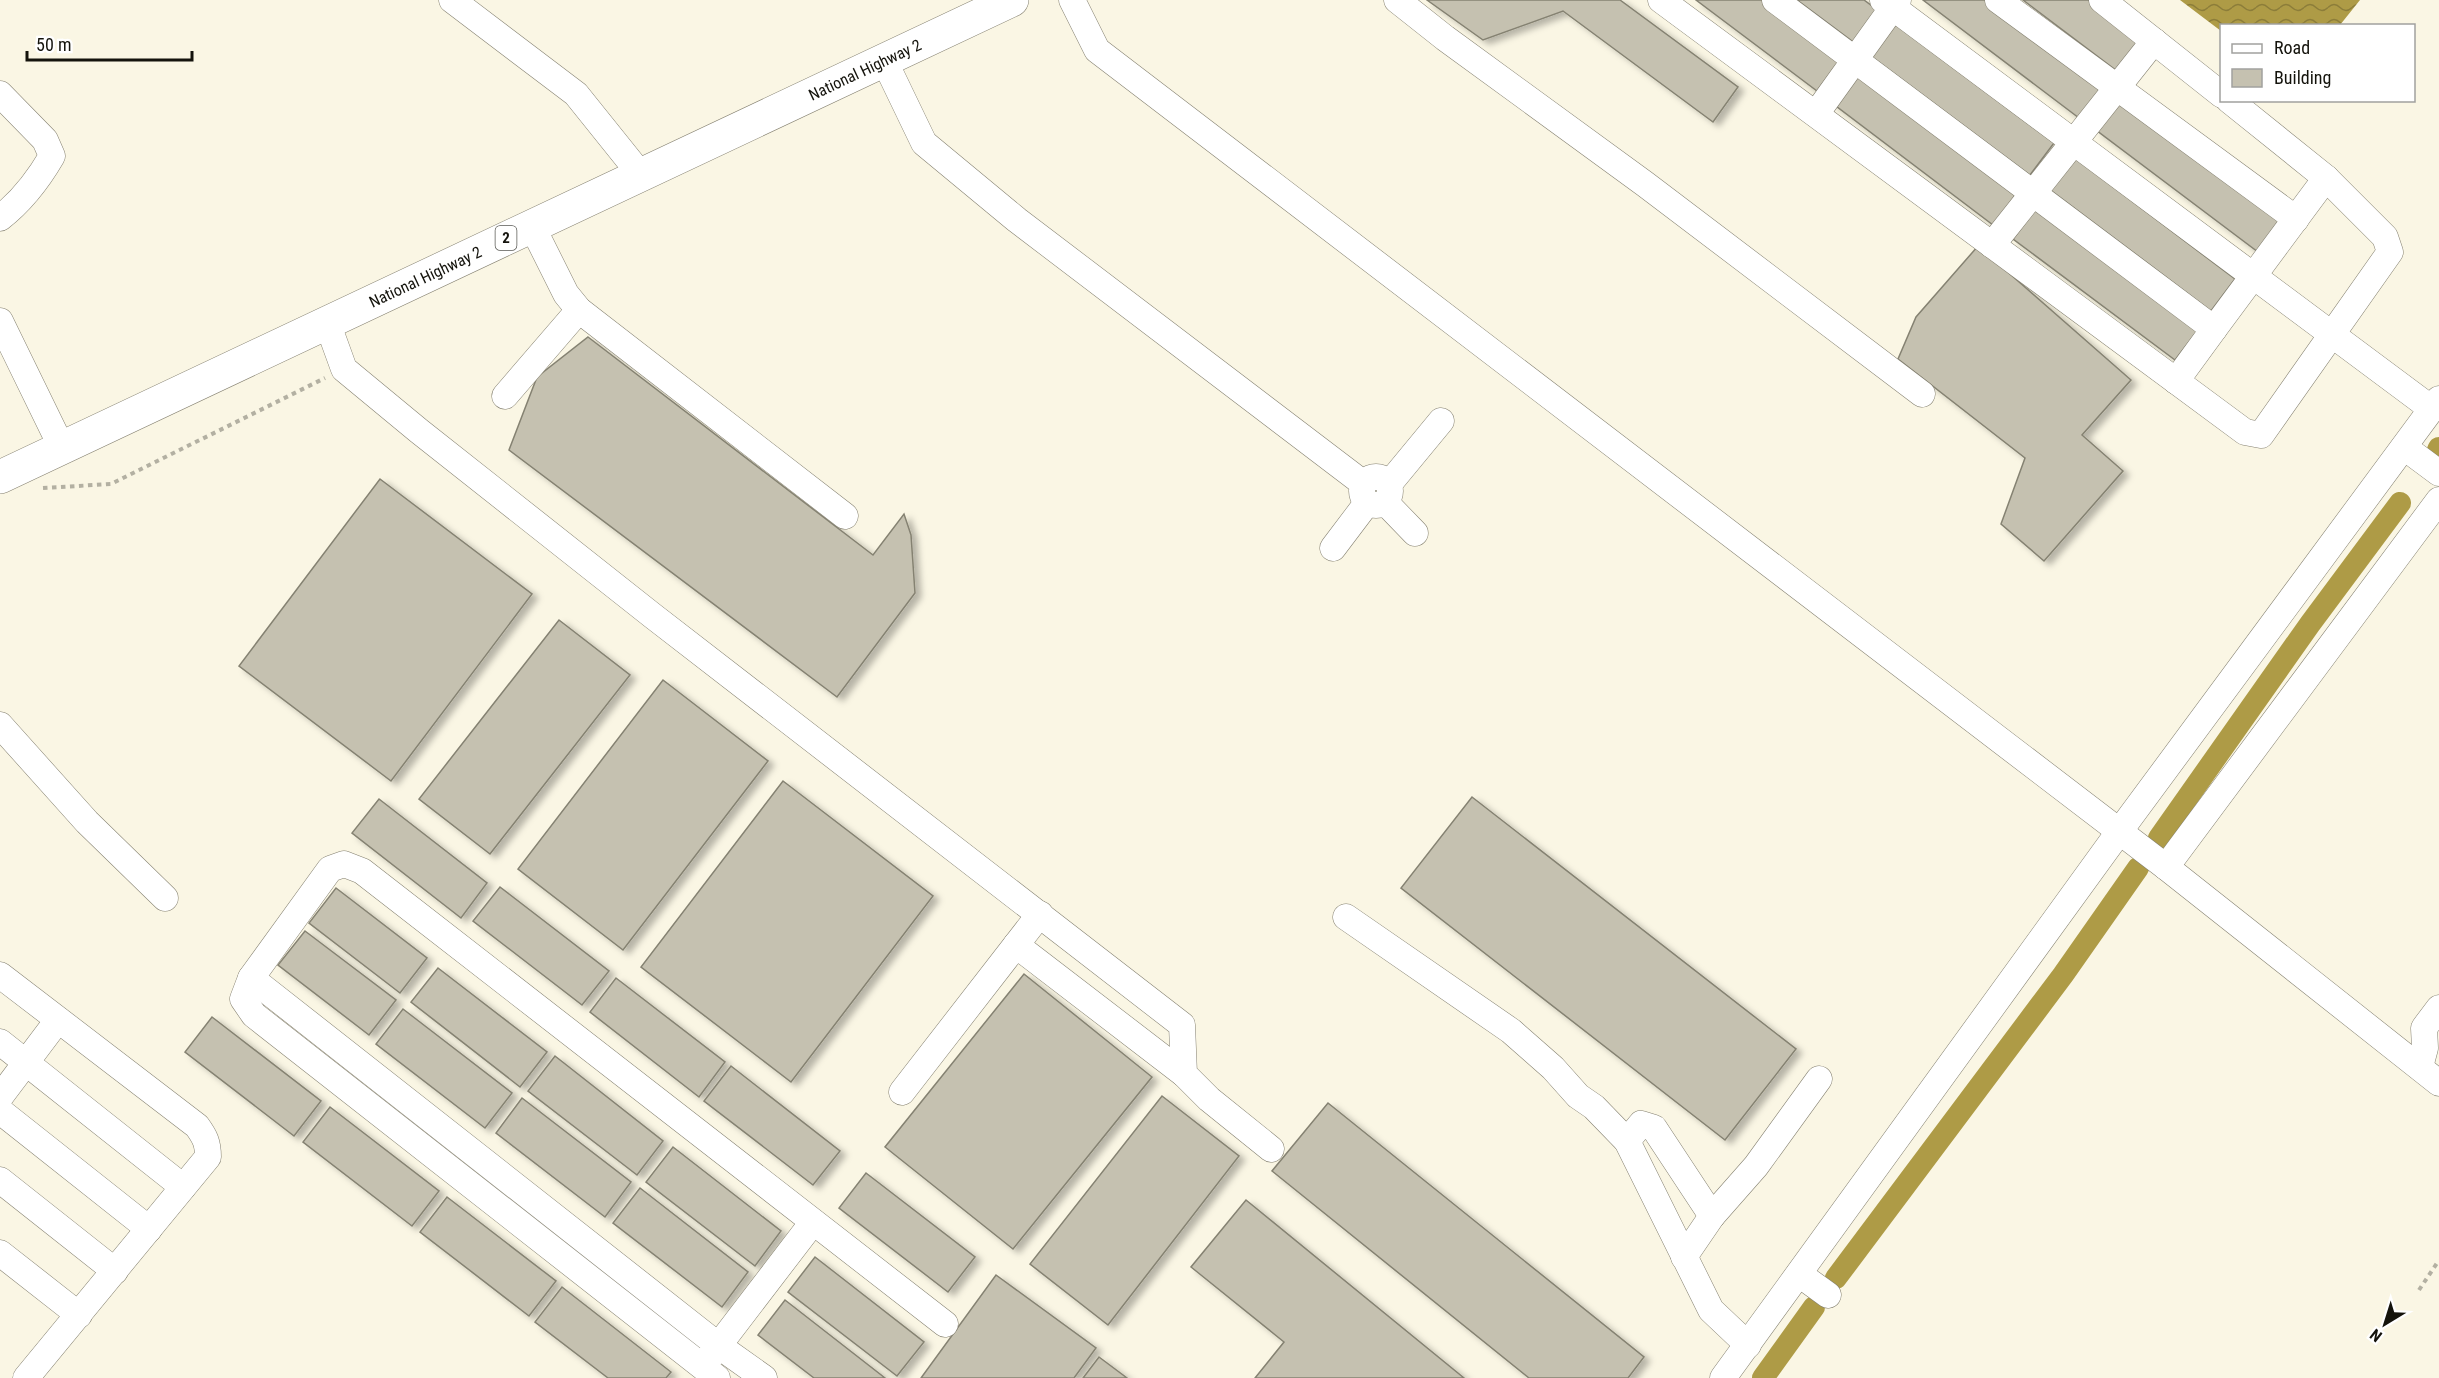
<svg xmlns="http://www.w3.org/2000/svg" width="2439" height="1378" font-family="'Roboto Condensed',sans-serif">
<style>
.water{fill:url(#water-waves)}
.lines{fill:none;stroke-linecap:round;stroke-linejoin:round}
.canal{stroke:#ae9b46;stroke-width:22}
.building{fill:#c5c1b0;stroke:#858272;stroke-width:1.5;filter:url(#shadow)}
.minor-casing{stroke:#858171;stroke-width:27}
.highway-casing{stroke:#858171;stroke-width:34}
.path{stroke:#b3b0a2;stroke-width:4;stroke-dasharray:4.5 4.5;stroke-linecap:butt}
.minor{stroke:#fff;stroke-width:26}
.highway{stroke:#fff;stroke-width:33}
.labels{text-anchor:middle;stroke-width:5;stroke-linejoin:round;paint-order:stroke}
.shield{fill:#fff;stroke:#5a5a55;stroke-width:1.5}
.shield-label{font-size:15px;font-weight:bold;fill:#14130c}
.street-label{font-size:16px;fill:#14130c;stroke:#fff}
</style>
<defs>
<pattern id="water-waves" width="16" height="10" patternUnits="userSpaceOnUse" patternTransform="scale(1.5)"><rect width="16" height="10" fill="#ae9b46"/><path d="M0 5q4-4 8 0t8 0" fill="none" stroke="#8c7d39"/></pattern>
<filter id="shadow"><feDropShadow dx="6" dy="4" stdDeviation="3" flood-color="#0004"/></filter>
</defs>
<rect width="100%" height="100%" fill="#faf6e4"/>
<polygon class="water" points="2180,0 2360,0 2340,25 2222,26 2221,31"/>
<g class="lines">
<g class="canal">
<polyline points="2438,450 2439,448"/>
<polyline points="2159,838 2310,624 2400,503"/>
<polyline points="1836,1278 2063,975 2138,868"/>
<polyline points="1763,1378 1814,1307"/>
</g>
</g>
<g class="building">
<polygon points="1427,0 1620,0 1738,87 1713,122 1563,11 1483,40"/>
<polygon points="1696,0 1763,0 1841,59 1817,91"/>
<polygon points="1797,0 1864,0 1880,12 1856,44"/>
<polygon points="1923,0 1989,0 2103,86 2079,118"/>
<polygon points="2023,0 2089,0 2141,39 2117,71"/>
<polygon points="1892,22 2054,143 2030,175 1868,54"/>
<polygon points="1856,71 2017,193 1993,225 1832,103"/>
<polygon points="2120,98 2282,220 2258,252 2096,130"/>
<polygon points="2074,157 2235,279 2211,311 2049,189"/>
<polygon points="2037,207 2199,329 2175,360 2013,239"/>
<polygon points="1978,246 2131,380 2082,435 2123,471 2044,561 2001,524 2025,458 1898,359 1916,317"/>
<polygon points="588,337 873,555 904,514 911,535 915,593 837,697 509,450 537,377"/>
<polygon points="380,479 532,594 391,781 239,666"/>
<polygon points="559,620 630,675 490,854 419,799"/>
<polygon points="663,680 768,761 623,950 518,869"/>
<polygon points="783,781 933,896 791,1082 641,967"/>
<polygon points="1472,797 1796,1049 1725,1140 1401,888"/>
<polygon points="379,799 487,883 461,918 352,833"/>
<polygon points="500,887 609,971 582,1005 473,921"/>
<polygon points="336,888 427,958 400,993 309,923"/>
<polygon points="305,931 396,1000 369,1035 278,965"/>
<polygon points="438,968 547,1052 520,1087 411,1002"/>
<polygon points="1024,974 1152,1077 1013,1249 885,1147"/>
<polygon points="616,978 725,1062 699,1097 590,1012"/>
<polygon points="403,1009 512,1093 485,1128 376,1044"/>
<polygon points="212,1017 321,1101 294,1136 185,1052"/>
<polygon points="555,1056 663,1141 637,1175 528,1091"/>
<polygon points="731,1066 840,1151 813,1185 704,1101"/>
<polygon points="1162,1096 1239,1156 1108,1325 1030,1264"/>
<polygon points="522,1098 631,1182 605,1217 496,1133"/>
<polygon points="1328,1103 1644,1357 1628,1378 1529,1378 1272,1171"/>
<polygon points="330,1107 439,1191 412,1226 303,1142"/>
<polygon points="673,1147 781,1231 755,1266 646,1182"/>
<polygon points="866,1173 975,1257 948,1292 839,1208"/>
<polygon points="640,1188 748,1272 722,1307 613,1223"/>
<polygon points="447,1197 556,1281 529,1316 420,1232"/>
<polygon points="1246,1200 1464,1378 1255,1378 1284,1342 1191,1267"/>
<polygon points="815,1257 924,1342 897,1376 788,1292"/>
<polygon points="996,1275 1096,1348 1074,1378 921,1378"/>
<polygon points="562,1287 671,1372 666,1378 608,1378 535,1322"/>
<polygon points="785,1300 885,1378 814,1378 758,1335"/>
<polygon points="1099,1357 1127,1378 1083,1378"/>
</g>
<g class="lines">
<defs>
<g id="minor">
<polyline points="452,0 576,94 641,175"/>
<polyline points="1072,0 1097,50 2166,867 2439,1083"/>
<polyline points="1397,0 1445,38 1645,184 1922,394"/>
<polyline points="1661,0 2245,432 2261,435 2390,252 2385,237 2326,178 2229,100"/>
<polyline points="1775,0 2214,329 2326,178"/>
<polyline points="1883,0 2432,409"/>
<polyline points="1998,0 2296,219"/>
<polyline points="2102,0 2222,95"/>
<polyline points="884,60 924,143 1017,220 1364,484"/>
<path d="M0,94l45,46 7,16c-14,24 -30,45 -52,62"/>
<polyline points="1816,114 1898,0"/>
<polyline points="532,226 566,294 579,310 845,516"/>
<polyline points="1992,245 2154,41"/>
<polyline points="0,321 62,448"/>
<polyline points="327,322 344,369 419,431 653,616 1182,1025 1184,1074 1209,1099 1271,1149"/>
<polyline points="2176,381 2214,329"/>
<polyline points="505,396 579,310"/>
<polyline points="2404,447 2439,473"/>
<circle cx="1376" cy="491" r="14"/>
<polyline points="1389,484 1441,421"/>
<polyline points="1386,503 1415,533"/>
<polyline points="1333,548 1367,503"/>
<polyline points="0,725 87,822 165,898"/>
<polyline points="2166,867 2439,500"/>
<polyline points="1346,917 1511,1031 1553,1068 1578,1096 1594,1107 1627,1141 1711,1310 1748,1345"/>
<polyline points="1016,945 1184,1074"/>
<path d="M0,975l197,151c8,11 11,17 11,31l-182,221"/>
<polyline points="251,978 719,1346 764,1378"/>
<polyline points="0,1042 183,1187"/>
<polyline points="2420,1067 2425,1048 2424,1028 2439,1008"/>
<polyline points="902,1092 1040,914"/>
<polyline points="0,1097 58,1020"/>
<polyline points="0,1111 149,1229"/>
<polyline points="1627,1141 1641,1124 1654,1128 1712,1216"/>
<polyline points="0,1180 115,1271"/>
<polyline points="0,1253 79,1315"/>
<polyline points="1684,1257 1712,1216 1756,1166 1819,1079"/>
<polyline points="1799,1274 1828,1295"/>
<polyline points="709,1358 813,1222"/>
<polyline points="717,1378 254,1015 243,999 251,978 330,869 344,864 362,871 945,1324"/>
<polyline points="1723,1378 2119,832 2439,399"/>
</g>
<g id="highway">
<path id="s1" d="M0,477l1012,-477"/>
</g>
</defs>
<use href="#minor" class="minor-casing"/>
<use href="#highway" class="highway-casing"/>
<g class="path">
<polyline points="43,488 111,484 325,378"/>
<polyline points="2419,1290 2439,1260"/>
</g>
<use href="#minor" class="minor"/>
<use href="#highway" class="highway"/>
</g>
<g class="labels">
<rect class="shield" x="495.5" y="226" width="21" height="24" rx="4.5"/>
<g class="shield-label">
<text x="506" y="243">2</text>
</g>
<g class="street-label">
<text dy="6" stroke="none"><textPath href="#s1" startOffset="956">National Highway 2</textPath></text>
<text dy="6" stroke="none"><textPath href="#s1" startOffset="470">National Highway 2</textPath></text>
</g>
</g>
<rect x="2220" y="24" width="195" height="78" fill="#ffffff" stroke="#a1a19e" stroke-width="1.5"/>
<rect x="2232" y="44" width="30" height="9" fill="#ffffff" stroke="#a1a19e" stroke-width="1.5"/>
<text x="2274" y="54" font-size="18" fill="#14130c">Road</text>
<rect x="2232" y="69" width="30" height="18" fill="#c5c1b0" stroke="#a1a19e" stroke-width="1.5"/>
<text x="2274" y="84" font-size="18" fill="#14130c">Building</text>
<g transform="translate(2385 1324) rotate(218)" stroke="#ffffff" stroke-width="4.5" paint-order="stroke">
<path d="M0-4.5L10 22L0 15L-10 22Z" fill="#14130c"/>
<text y="-9" font-size="16" font-weight="bold" text-anchor="middle" fill="#14130c">N</text>
</g>
<path d="M27 51v9h165v-9" fill="none" stroke="#14130c" stroke-width="3"/>
<text x="36" y="51" font-size="18" fill="#14130c" stroke="#ffffff" stroke-width="4.5" paint-order="stroke">50 m</text>
</svg>
